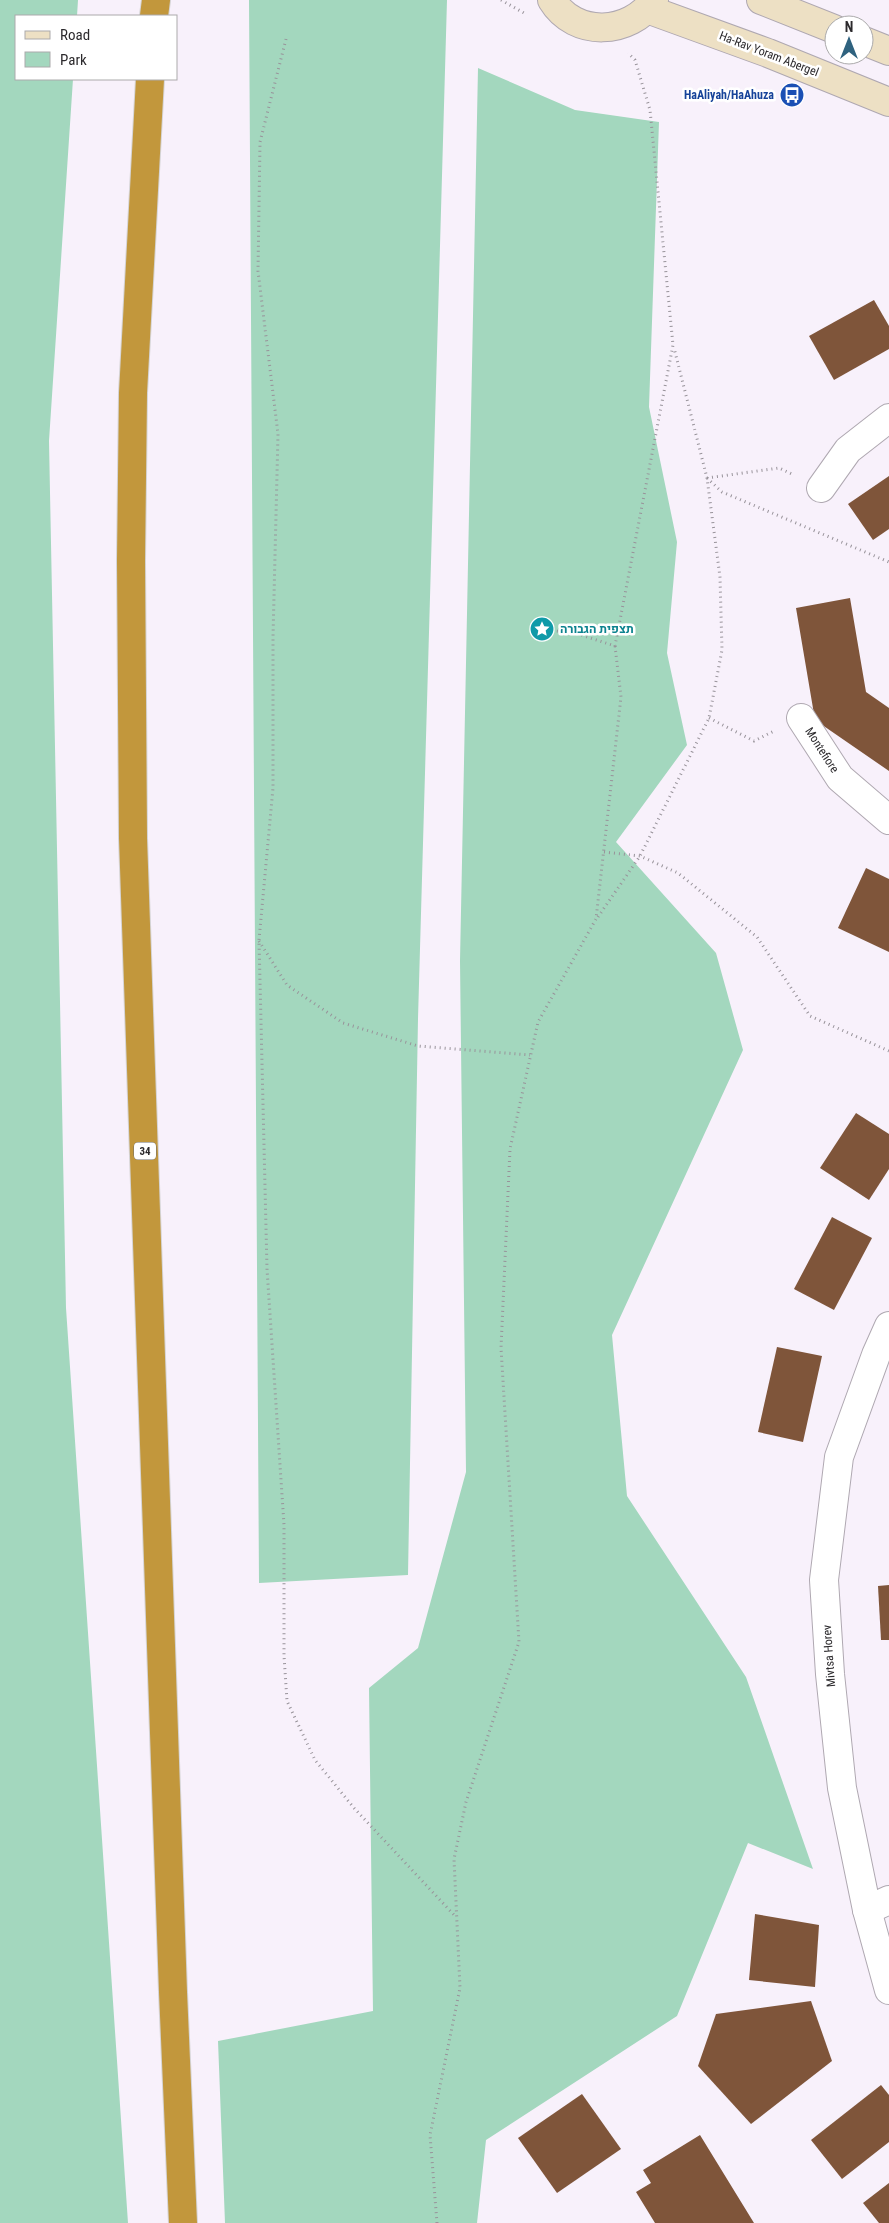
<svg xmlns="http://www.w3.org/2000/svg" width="889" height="2223" font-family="'Roboto Condensed',Heebo,sans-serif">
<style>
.green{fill:#a3d7be}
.building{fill:#7f553a}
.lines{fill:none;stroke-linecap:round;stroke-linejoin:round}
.street-casing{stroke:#afa8b1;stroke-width:30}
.secondary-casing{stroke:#afa8b1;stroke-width:30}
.highway-casing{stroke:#d5d4d5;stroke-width:30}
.path{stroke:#98939a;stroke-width:3;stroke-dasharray:1 4;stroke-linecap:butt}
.street{stroke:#fff;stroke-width:28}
.secondary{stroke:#ede0c4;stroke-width:28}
.highway{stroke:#c2973c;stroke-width:28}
.labels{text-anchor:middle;stroke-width:5;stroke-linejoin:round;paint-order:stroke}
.shield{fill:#fff;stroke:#6b6a6c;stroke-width:1}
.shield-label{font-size:11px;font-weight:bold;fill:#2c2a2d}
.street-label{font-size:12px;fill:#2c2a2d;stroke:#fff}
.transit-label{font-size:12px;font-weight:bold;fill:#164399;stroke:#fff;text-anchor:end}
.culture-label{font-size:12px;font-weight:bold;fill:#0d838f;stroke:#fff;text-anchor:start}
</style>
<rect width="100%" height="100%" fill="#f8f1fb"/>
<g class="green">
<polygon points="0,0 78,0 77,16 16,16 16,79 73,79 49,441 66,1308 128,2223 0,2223"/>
<polygon points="249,0 447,0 418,1019 408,1575 259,1583"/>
<polygon points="478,68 575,110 659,122 649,407 677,542 667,653 687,745 616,842 716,953 743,1050 612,1335 627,1496 746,1677 813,1869 748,1843 677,2016 486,2140 477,2223 225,2223 218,2041 373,2011 369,1688 418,1648 466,1472 460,961"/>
</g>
<g class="building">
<polygon points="874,300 889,326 889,349 834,380 809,336"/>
<polygon points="889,476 889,529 873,540 848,504"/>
<polygon points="850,598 866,692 889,708 889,771 815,720 796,608"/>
<polygon points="866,868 889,879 889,952 838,928"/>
<polygon points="856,1113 889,1134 889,1169 869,1200 820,1168"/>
<polygon points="832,1217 872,1238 834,1310 794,1289"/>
<polygon points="777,1347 822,1356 803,1442 758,1432"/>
<polygon points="889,1585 889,1640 881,1640 878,1586"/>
<polygon points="755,1914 819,1925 815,1987 749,1980"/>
<polygon points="811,2001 832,2061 751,2124 698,2066 716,2014"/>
<polygon points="881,2085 889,2095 889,2142 842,2179 811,2140"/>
<polygon points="582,2094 621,2149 557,2193 518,2138"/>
<polygon points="700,2135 754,2223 655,2223 636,2192 651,2183 643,2170"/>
<polygon points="889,2183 889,2223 879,2223 863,2203"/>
</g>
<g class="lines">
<defs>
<g id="street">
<polyline points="821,488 848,450 889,418"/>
<polyline points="801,718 840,778 889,820"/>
<polyline points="889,1326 876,1355 839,1457 824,1580 830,1674 842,1788 867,1910 889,1990"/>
<polyline points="867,1910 889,1900"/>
</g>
<g id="secondary">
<path d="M552,0c23,38 78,35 102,0"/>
<polyline points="761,0 834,29"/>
<polyline points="647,9 768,53 889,102"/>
<polyline points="864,41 889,51"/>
</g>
<g id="highway">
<polyline points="154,16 156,0"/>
<polyline points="150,79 133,393 131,561 133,838 173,1992 183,2223"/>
</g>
</defs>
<use href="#street" class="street-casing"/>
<use href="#secondary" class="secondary-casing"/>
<use href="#highway" class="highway-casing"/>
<g class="path">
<polyline points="501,0 524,13"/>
<polyline points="286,39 260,142 258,271 278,434 273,637 273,788 259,940 267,1269 284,1525 284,1656 287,1701 315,1760 354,1808 455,1916"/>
<polyline points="707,478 722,492 889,562"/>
<polyline points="707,478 779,468 794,475"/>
<polyline points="542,629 578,634 615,646 673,345 650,110 635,60 628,53"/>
<polyline points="709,718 754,741 774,731"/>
<polyline points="604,852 640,856 678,873 757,937 810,1016 889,1051"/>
<polyline points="598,917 640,856 709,718 722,650 720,577 707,478 674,348"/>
<polyline points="259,941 287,985 343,1023 418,1046 530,1055"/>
<polyline points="437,2223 430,2135 460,1988 454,1859 466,1802 519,1642 501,1348 510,1149 538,1022 596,919 621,697 615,646"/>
</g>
<use href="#street" class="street"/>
<use href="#secondary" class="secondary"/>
<use href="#highway" class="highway"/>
</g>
<defs>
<symbol id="bus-disc" viewBox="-11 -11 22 22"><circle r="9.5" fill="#1a4fb4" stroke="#fff"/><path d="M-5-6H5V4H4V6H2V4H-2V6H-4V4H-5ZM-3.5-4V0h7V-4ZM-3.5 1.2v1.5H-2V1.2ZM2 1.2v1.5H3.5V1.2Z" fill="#fff"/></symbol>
<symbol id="sight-disc" viewBox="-11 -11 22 22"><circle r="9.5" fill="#0f9aa8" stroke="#fff"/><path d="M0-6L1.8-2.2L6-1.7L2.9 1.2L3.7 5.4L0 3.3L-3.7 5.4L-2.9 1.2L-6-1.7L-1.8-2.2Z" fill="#fff"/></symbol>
</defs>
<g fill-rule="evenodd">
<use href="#bus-disc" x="778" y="81" width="28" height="28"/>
<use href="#sight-disc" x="528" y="615" width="28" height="28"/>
</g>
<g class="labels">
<rect class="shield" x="134" y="1142.5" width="22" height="17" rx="4"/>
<g class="shield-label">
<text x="145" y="1155">34</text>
</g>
<g class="street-label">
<text transform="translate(769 54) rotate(21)" y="4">Ha-Rav Yoram Abergel</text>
<text transform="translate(822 750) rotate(57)" y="4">Montefiore</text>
<text transform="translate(829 1656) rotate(-94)" y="4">Mivtsa Horev</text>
</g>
<g class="transit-label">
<text x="774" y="99">HaAliyah/HaAhuza</text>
</g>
<g class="culture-label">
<text x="560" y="633">תצפית הגבורה</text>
</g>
</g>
<rect x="15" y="15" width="162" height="65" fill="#ffffff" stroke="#abaaab"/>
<rect x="25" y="31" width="25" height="8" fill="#ede0c4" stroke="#abaaab"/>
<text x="60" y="40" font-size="15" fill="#2c2a2d">Road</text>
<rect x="25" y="52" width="25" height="15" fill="#a3d7be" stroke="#abaaab"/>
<text x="60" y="65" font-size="15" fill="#2c2a2d">Park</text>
<g transform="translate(849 40)"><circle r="24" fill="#ffffff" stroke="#abaaab"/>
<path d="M0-4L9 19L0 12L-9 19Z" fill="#2f627f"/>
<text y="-8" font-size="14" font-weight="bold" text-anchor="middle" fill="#2c2a2d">N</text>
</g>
</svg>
